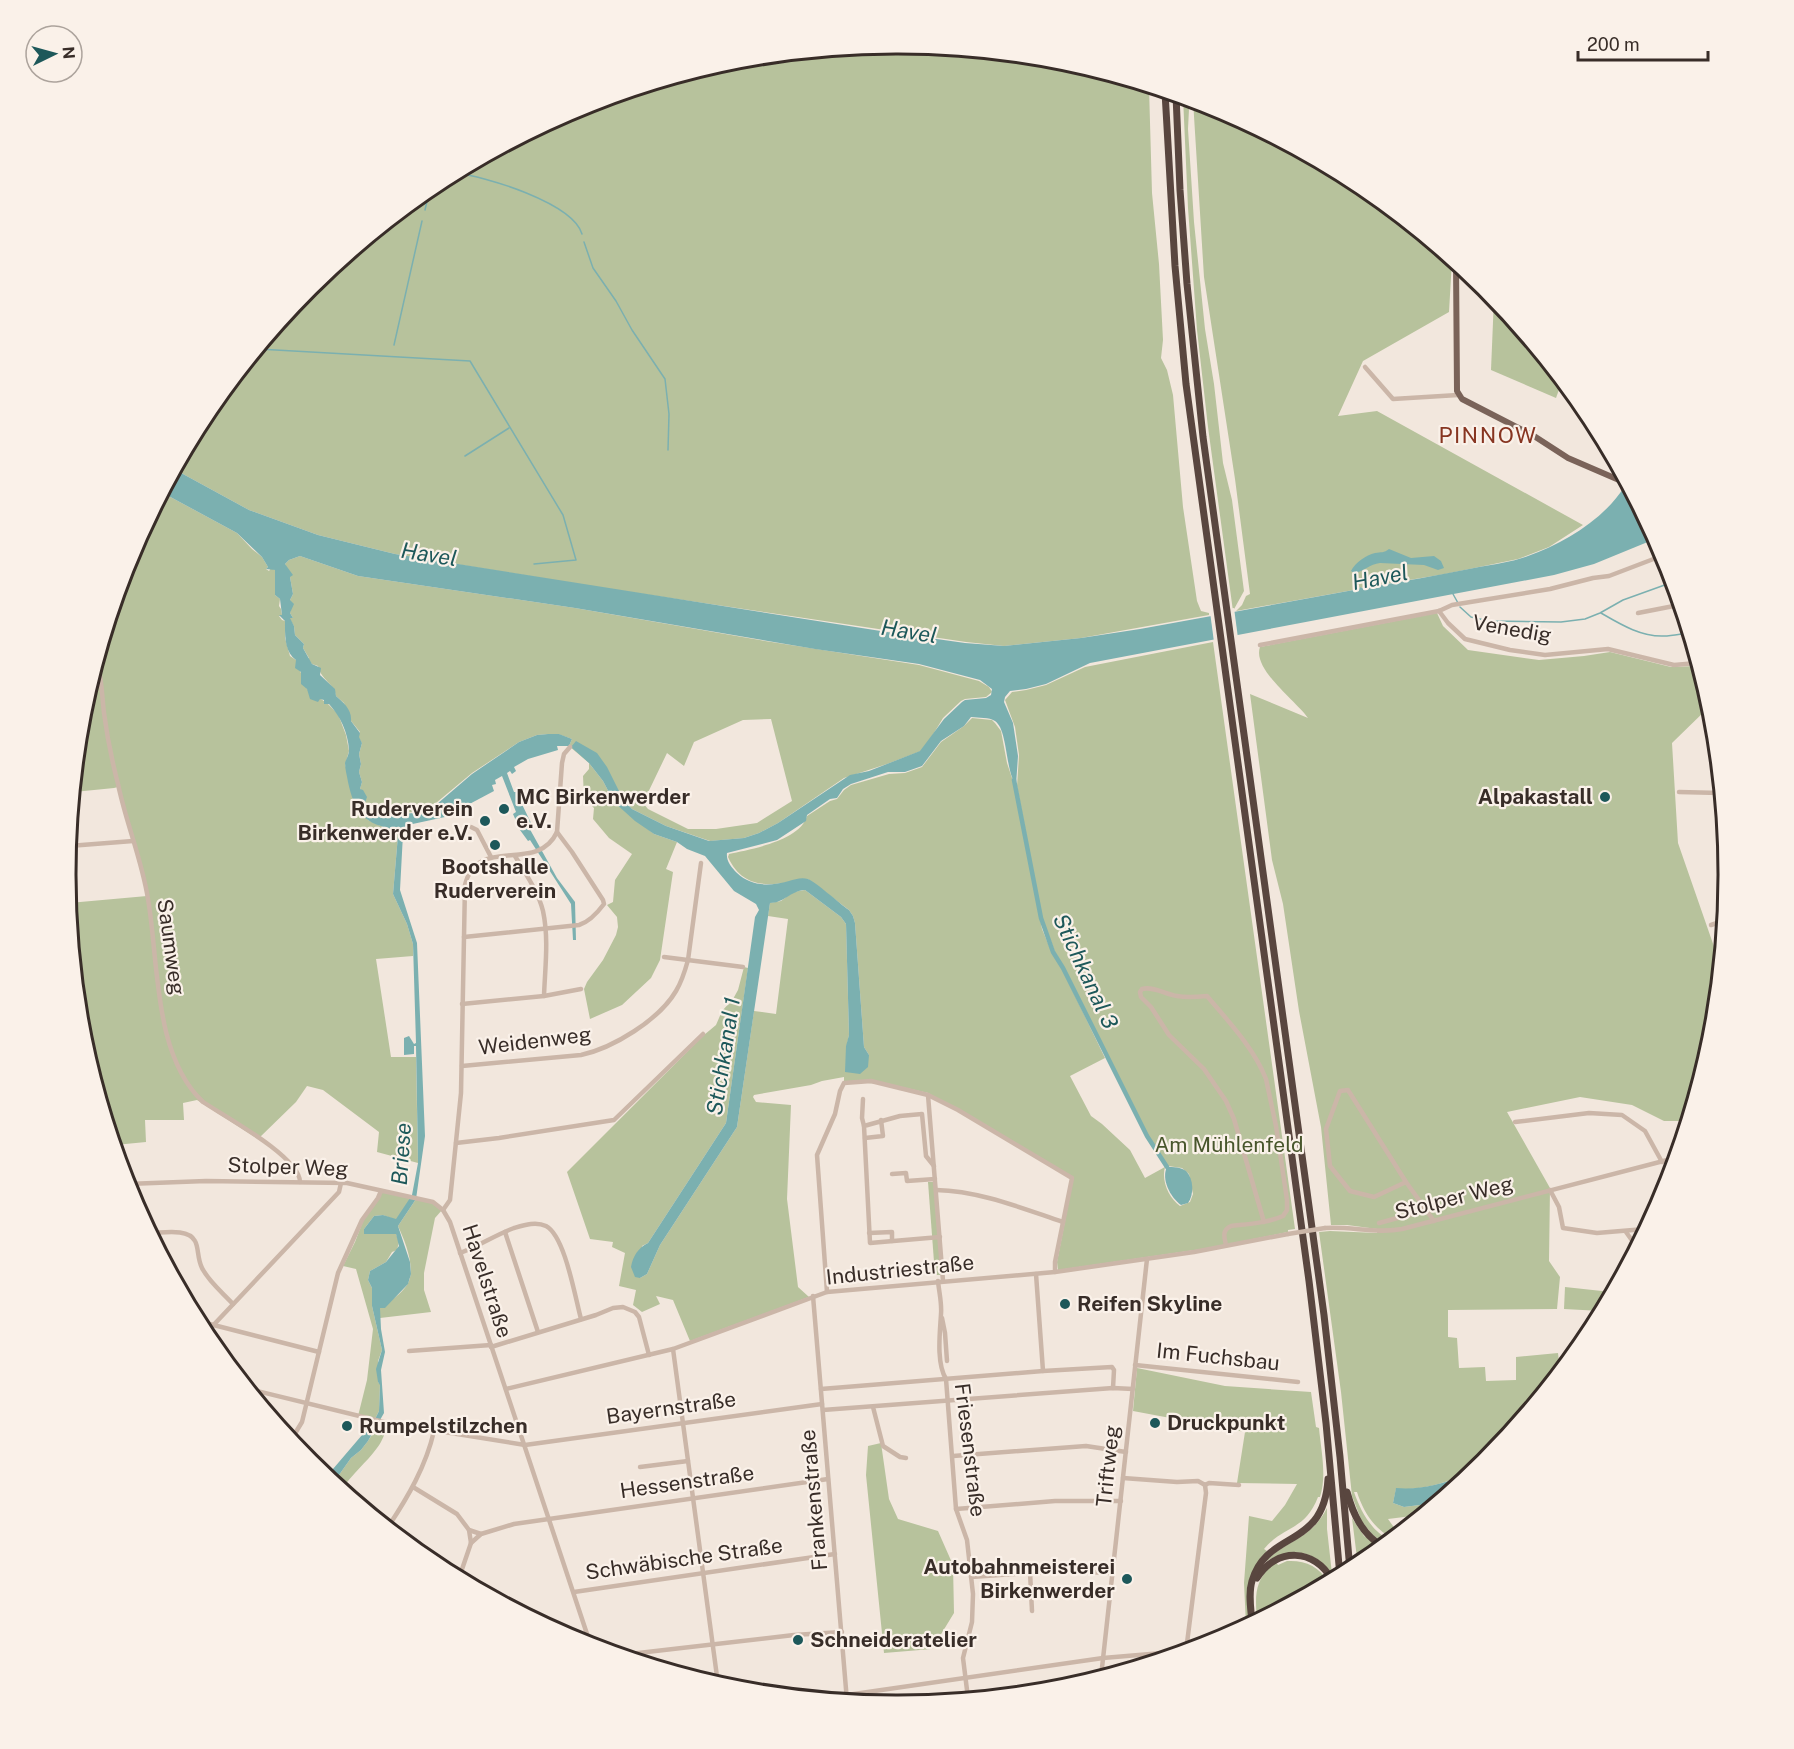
<svg xmlns="http://www.w3.org/2000/svg" width="1794" height="1749" font-family="'Public Sans',sans-serif">
<style>
.green{fill:#b7c29c;fill-rule:evenodd}
.water{fill:#7bb0b0}
.pier{fill:#f2e7dd}
.lines{fill:none;stroke-linecap:round;stroke-linejoin:round}
.stream{stroke:#7bb0b0;stroke-width:1.5}
.canal{stroke:#7bb0b0;stroke-width:4.5}
.minor{stroke:#cbb6a8;stroke-width:4.5}
.major{stroke:#7a6359;stroke-width:6}
.highway{stroke:#59463f;stroke-width:7}
.minor-bridge{stroke:#cbb6a8;stroke-width:4.5}
.poi-dot{fill:#1d585a;stroke:#faf1e9;stroke-width:2}
.labels{text-anchor:middle;stroke-width:4.5;stroke-linejoin:round;paint-order:stroke}
.street-label{font-size:21px;fill:#382d28;stroke:#faf1e9}
.poi-label{font-size:21px;font-weight:bold;fill:#382d28;stroke:#faf1e9;text-anchor:start}
.park-label{font-size:21px;fill:#48562c;stroke:#faf1e9}
.neighbourhood-label{font-size:22px;letter-spacing:1.5px;fill:#873521;stroke:#faf1e9}
.water-label{font-size:22px;font-style:italic;fill:#1d585a;stroke:#faf1e9}
.rim{fill:none;stroke:#382d28;stroke-width:3}
</style>
<rect width="100%" height="100%" fill="#f2e7dd"/>
<g class="green">
<polygon points="897,44 1059,60 1149,87 1152,193 1159,264 1163,340 1161,358 1167,370 1173,395 1183,507 1197,601 1201,611 1209,613 1209,615 1081,638 1004,646 966,642 596,587 395,554 318,535 249,510 183,474 176,468 206,413 310,287 436,183 579,107 735,59"/>
<polygon points="1183,97 1187,98 1189,109 1188,129 1194,222 1205,329 1214,384 1223,463 1232,500 1244,591 1233,611 1208,427 1197,330 1188,208"/>
<polygon points="1193,100 1215,107 1359,184 1452,260 1449,312 1363,361 1338,416 1377,411 1583,525 1549,547 1518,559 1445,574 1361,588 1360,587 1359,589 1236,611 1242,605 1246,596 1250,594 1235,479 1204,277"/>
<polygon points="1494,298 1562,381 1556,398 1491,370"/>
<path d="M163,493l74,40 15,16 10,8 6,10 -2,2 3,2 2,-3 4,2c1,6 3,19 0,25l5,4 -1,7 2,3 1,6 -3,1 3,4 3,1v17l5,18 6,4 11,29 21,15 10,10 8,21 3,16 -4,14 23,55 15,7 14,2 1,6 -5,59 14,30 6,20v12l-37,3 15,98h25l2,106 -41,-11 2,-20 -56,-42 -16,-4 -11,16 -38,37 -61,-39 -14,3 1,17h-39l1,22 -31,3 -33,-109 -13,-133 78,-7 -29,-109 -4,1 -40,4 8,-80 47,-156z"/>
<path d="M300,556l58,20 217,32 190,33 154,24 60,16 10,6 3,5 -6,5 -21,2 -4,2 -18,17 -17,28 -5,5 -34,13 -43,14 -66,45 -19,10 -15,5 -34,3 -44,-15 -34,-17 -9,-10 -8,-14 -46,-39 3,-7 -14,-5h-10l-11,1 -18,7 -47,31 -36,30 -22,9 -26,2 -13,-2 -10,-9 1,-6 -6,-8 2,-7 -3,-10 2,-8 -2,-10 3,-11 -4,-6 2,-5 -9,-11 -7,-18 -8,-7c-2,-13 -15,-16 -18,-30l-6,-2 -4,-5 1,-1 -6,-10 1,-4 -9,-9 -1,-9 -5,-8h4l-3,-5 1,-6 -1,-7 3,-6 -3,-17 -5,-13 4,-4zM771,719l21,82 -35,22 -41,6h-28l-40,-20 -5,-6 24,-50 17,13 10,-24 49,-22z"/>
<path d="M1437,613l6,13 25,24 71,10 45,-4 26,-4 61,15 27,-1 12,40 -38,37 6,100 41,118 -7,76 -26,84h-22l-32,-16 -52,-8 -73,15 43,76 -1,73 11,16 -3,32 -109,1v27l9,1 2,30 26,-1 1,14 30,-1v-23l42,-4 2,18 -76,91 -18,16 -5,-2c-21,9 -43,14 -65,13l-3,14 11,4 31,-4 -15,12 -32,4 10,14 -6,5c-18,-9 -29,-27 -35,-46h-3c7,20 17,38 35,48l-4,4 -12,-9 -11,-13 -10,-26 -11,-104 -22,-160 11,-1 47,2v-4l-30,-4h-16l-10,-98 -22,-116 -16,-107 -11,-44 -22,-166 58,24c-12,-17 -56,-49 -48,-71z"/>
<path d="M1213,642l82,587 -7,1v2l-79,16 -151,22 -1,-8 14,-72v-14l-143,-83 -39,-9 -45,-2v-5l-22,4 -11,4 -57,10 -1,2 3,5 35,3 -4,94 11,88 11,10 -119,44 -17,-41 -17,-4 4,8 -18,8 -9,-7 3,-15 -17,-4 6,-33 -13,-6 1,-5 -23,-3 -23,-67 137,-137 12,-10 6,-14 11,-12 5,-9 6,-23 4,1 -22,155 -78,120 -6,3 -2,32 7,-4 13,-29 77,-118 17,-116 22,3 12,-95 -20,-3 2,-13 11,-2 12,-9 12,-2 36,27 5,7 3,111 -3,14 23,6 -5,-8 -9,-124 -2,-7 -4,-6 -41,-31c-31,5 -63,15 -80,-22l1,-3c22,-5 71,-13 78,-38l23,-15 7,-2 7,-9 7,-5 38,-11 16,-1 17,-6 19,-25 23,-16 8,-8 20,2 3,3 6,8 6,32 8,24 27,142 10,24 10,16 43,89 -35,18 21,40 11,8 28,26 15,28 20,-11c-4,14 4,31 15,39l10,-4 3,-8 -4,-20 -7,-6 -14,-2 -20,-30 -84,-169 -9,-15 -13,-35 -25,-131 2,-31 -4,-28 -10,-27 7,-8 14,-2 20,-5 39,-18z"/>
<polygon points="589,763 603,781 614,802 654,834 677,842 666,869 673,872 660,960 651,978 622,1005 590,1019 584,989 587,982 603,960 616,935 618,927 617,917 607,905 613,902 615,880 632,854 609,838 593,819 594,808 584,798 583,776 589,769"/>
<polygon points="928,1182 934,1182 941,1275 935,1275"/>
<polygon points="381,1192 411,1198 396,1220 383,1215 374,1216 364,1229 365,1234 396,1234 399,1242 397,1250 392,1252 386,1262 370,1271 368,1280 372,1288 372,1306 382,1350 378,1361 378,1382 380,1384 379,1411 375,1419 358,1416 367,1380 373,1329 356,1269 343,1266 355,1242 365,1216"/>
<path d="M416,1199l16,4 10,7 -7,8 -11,55v17l7,22 -51,6v-11l2,1c8,-7 19,-14 25,-23 10,-15 -2,-44 -9,-59z"/>
<polygon points="1565,1287 1611,1292 1601,1311 1564,1309"/>
<path d="M1137,1368l88,18 86,6 5,35 3,1c2,22 8,48 1,69h-2c-13,34 -34,28 -54,52l3,2 -13,17 -4,56 -4,1 -2,-42 5,-67 23,5 13,-16 12,-21 -60,-1 8,-51 -112,-21z"/>
<path d="M380,1422h10c-5,9 -7,19 -13,26 -11,15 -25,26 -35,41l-8,-7 17,-24 10,-8 7,-9z"/>
<polygon points="881,1443 889,1499 898,1519 938,1531 953,1565 954,1613 932,1649 884,1653 866,1475 868,1446"/>
<path d="M1327,1508v21l5,45c-18,-25 -41,-27 -67,-12 22,-23 45,-21 62,-54z"/>
<polygon points="1352,1518 1364,1536 1380,1548 1358,1566"/>
<path d="M1287,1561c18,-1 32,5 41,21l-71,38c-2,-25 -3,-41 19,-58l2,3z"/>
</g>
<g class="water">
<path d="M176,468l7,6 66,36 69,25 77,19 492,78 78,11 39,3 77,-8 59,-9 219,-40 1,-2 2,1c39,-6 78,-13 117,-21 16,-3 34,-5 49,-11 37,-13 78,-38 98,-72l9,16 1,7 5,5 14,27 -61,25 -40,11 -464,88 -44,21 -20,5 -16,2 -5,6 -1,5 9,21 5,33 -2,29c-11,-15 -8,-55 -21,-64 -6,-4 -16,-3 -24,-4l-7,9 -23,15 -19,25 -17,6h-17l-37,12 -8,5 -6,9 -7,1 -23,16 -1,6 -29,19 -50,13c-1,8 4,14 10,20 15,14 33,13 52,8 6,-2 13,-4 19,-2 8,3 32,25 41,31l4,6 2,7 9,124 5,8 -1,12 -8,7 -15,-2 1,-26 3,-11 -3,-111 -5,-7 -36,-27c-15,1 -21,13 -35,13l-33,224 -77,118 -13,29 -7,4 -5,-1 -4,-10c2,-11 7,-19 17,-24l78,-120 29,-206 4,-7 -3,-6 -22,-13 -29,-35 -18,-7 -10,-7 -23,-8 -19,-13 -21,-19 -11,-21 -14,-18 -18,-16 5,-6 21,12 10,14 16,32 9,10 34,17 43,15 35,-3 15,-5 19,-10 72,-48 19,-4 51,-20 24,-32 18,-17 3,-2 21,-2 5,-3 1,-6 -12,-9 -61,-16 -104,-15 -240,-41 -217,-32 -58,-20 -11,4 -4,4 8,11 -3,2 3,17 -3,6 4,4 -4,9 3,5h-3l4,8 1,9 9,9 -1,4 9,16 9,4 -1,7 15,14 1,7c8,7 16,14 15,25l9,12 -1,4 3,6 -3,11 2,10 -2,8 3,10 -2,7 3,1 4,7 -2,6 10,9 13,3 26,-2 23,-9 35,-30 47,-32 18,-7 11,-1h11l13,5 -3,7h-12l1,4 -30,9 -14,8 2,4 -4,3 -2,-3 -3,2 7,19h4v4l13,27 -4,1 30,54 18,24 1,38h-3l-2,-36 -41,-64 -2,1 -8,-11 -7,-16 3,-2 -14,-36 -7,4 1,4 -4,1 2,6 -49,26 -37,8 -5,9 -3,56 17,53 8,193 -9,63 -18,27 12,36 1,12 -3,10 -23,24h-5l1,21 4,23 -4,18 3,43 -16,28 -7,9 -10,8 -17,24 -7,-6 47,-55 5,-10 1,-26 -2,-3 -2,-13 6,-19 -10,-44v-18l-4,-8 2,-9 16,-9 13,-16 -3,-12h-32v-5l10,-13 9,-1 13,4 16,-24 6,-32 -2,-117h-2v8l-10,1v-17l5,-2 5,8 2,-1 -3,-99 -6,-20 -14,-30 5,-59 -1,-5c-33,-6 -42,-16 -49,-48 -1,-6 -3,-13 -3,-19 1,-4 4,-8 4,-13 -1,-18 -9,-34 -20,-46h-5v-4l-4,-1 -2,3 -8,-3 -3,-10 -6,-5v-12l-6,-4 1,-8c-12,-8 -11,-26 -11,-39l-6,-6h3l-2,-16 -5,-4v-25l-9,-1 2,-2 -6,-10 -25,-24 -74,-40z"/>
<path d="M1389,549l22,9 23,-2 7,5 3,7 -6,2 -14,-5 -44,-2c-10,1 -17,9 -26,10l-3,-2c4,-8 15,-16 24,-18 6,-1 9,0 14,-4z"/>
<path d="M1167,1167c6,0 14,0 19,4 8,8 8,24 2,32l-7,2c-11,-8 -20,-26 -14,-38z"/>
<path d="M1461,1476l5,2 -31,25 -31,4 -11,-4 3,-15c22,2 45,-3 65,-12z"/>
</g>
<polygon class="pier" points="1234,608 1238,638 1214,642 1210,612"/>
<g class="lines">
<g class="stream">
<path d="M455,173c30,3 118,30 127,61"/>
<polyline points="425,210 430,188"/>
<polyline points="584,242 593,268 616,301 632,330 665,379 669,414 668,450"/>
<polyline points="394,345 422,221"/>
<polyline points="258,349 470,361 563,515 576,560 534,564"/>
<polyline points="465,456 509,428"/>
<polyline points="1453,594 1458,603"/>
<polyline points="1460,607 1471,617 1489,621 1561,622 1585,619 1600,613 1623,600 1673,582"/>
<path d="M1601,613c19,11 40,24 63,23 8,0 16,-2 24,-3"/>
</g>
<polyline class="canal" points="1014,780 1041,918 1053,952 1063,968 1147,1136 1167,1167"/>
<g class="minor">
<polyline points="1365,367 1393,399 1458,395"/>
<polyline points="1439,611 1448,623 1465,639 1510,650 1545,655 1608,649 1674,665 1697,663"/>
<polyline points="1638,613 1679,605"/>
<polyline points="1260,645 1439,611 1452,605 1550,589 1593,578 1609,576 1664,555"/>
<path d="M97,663c5,16 5,33 7,50 3,23 8,48 14,71 8,39 24,76 30,115 11,63 5,156 55,203 21,14 97,55 97,80"/>
<polyline points="1679,792 1720,793"/>
<polyline points="471,827 477,830 491,857"/>
<polyline points="69,846 133,841"/>
<path d="M515,856c10,17 23,35 28,55 6,28 2,57 1,85"/>
<polyline points="1711,925 1723,921"/>
<path d="M464,937l115,-12c10,-3 19,-13 25,-21l-1,-4 -31,-48 -15,-20"/>
<polyline points="664,957 743,967"/>
<polyline points="462,1004 544,996 581,989"/>
<path d="M462,1066l119,-11c32,-7 78,-35 95,-64 6,-10 9,-20 12,-31l13,-97"/>
<polyline points="928,1095 943,1281"/>
<polyline points="863,1099 862,1118 864,1126"/>
<polyline points="1515,1122 1589,1113 1622,1115 1645,1131 1662,1162"/>
<polyline points="865,1138 883,1136 881,1120"/>
<polyline points="456,1143 499,1138 614,1120 703,1034"/>
<polyline points="934,1166 926,1156 922,1114 900,1116 864,1126 870,1243 940,1237"/>
<polyline points="892,1174 906,1173 907,1181 935,1179"/>
<polyline points="1406,1182 1348,1090 1340,1091 1326,1129 1330,1166 1350,1191 1374,1197 1406,1182 1434,1221"/>
<polyline points="127,1184 206,1181 347,1183 433,1202 443,1210 450,1222 591,1646"/>
<path d="M936,1190c44,1 85,18 127,32"/>
<polyline points="1550,1190 1559,1207 1563,1228 1597,1233 1645,1229"/>
<path d="M443,1210l7,-10 11,-107 4,-208c12,-51 72,-10 92,-53l5,-69 2,-9 6,-7"/>
<polyline points="1379,1223 1427,1210"/>
<path d="M1325,1228c26,-2 51,6 77,1l273,-71"/>
<polyline points="505,1232 538,1332"/>
<polyline points="1626,1232 1636,1246"/>
<path d="M151,1233c12,0 37,-5 44,8 4,7 2,17 7,27 7,14 21,25 31,36"/>
<polyline points="869,1233 892,1232 892,1241"/>
<path d="M1226,1245c-2,-8 -4,-15 5,-19 17,-2 36,-3 52,-10l4,-6v-10l-11,-74 -10,-47c-12,-31 -38,-58 -59,-83 -10,1 -20,2 -30,0 -12,-2 -24,-10 -35,-7l-2,3 1,5 10,10 18,28 35,34 22,32 8,18 30,103"/>
<path d="M460,1253c19,-7 35,-18 54,-25 10,-3 22,-7 32,-2 19,10 29,71 35,93"/>
<polyline points="1036,1274 1043,1371"/>
<path d="M938,1281c1,11 4,22 3,33 -1,18 -5,49 5,65l10,130 11,31 6,54 -1,28 -9,36 5,40"/>
<polyline points="827,1292 817,1155 835,1114 840,1091 844,1083 871,1081 928,1095 958,1110 1072,1178 1055,1262 1055,1272"/>
<polyline points="813,1296 847,1701"/>
<polyline points="942,1318 945,1333 947,1361"/>
<polyline points="198,1321 319,1352"/>
<polyline points="205,1334 339,1192 341,1183"/>
<polyline points="491,1347 596,1315 613,1308 623,1307 635,1312 639,1317 649,1355"/>
<polyline points="673,1349 718,1684"/>
<polyline points="409,1351 491,1345"/>
<polyline points="1135,1365 1298,1382"/>
<polyline points="249,1389 388,1423 525,1445 822,1404"/>
<polyline points="506,1389 673,1349 827,1292 1055,1272 1194,1252 1288,1234"/>
<polyline points="821,1389 1043,1371 1112,1367 1114,1370 1113,1388"/>
<polyline points="873,1407 883,1446 900,1457 906,1458"/>
<polyline points="823,1410 1113,1388 1133,1389"/>
<polyline points="291,1440 302,1422 338,1273 362,1220 378,1198 381,1191"/>
<polyline points="953,1456 1086,1446 1126,1452"/>
<polyline points="640,1467 688,1461"/>
<polyline points="1123,1478 1177,1482 1198,1481 1205,1485 1209,1483 1239,1485"/>
<polyline points="413,1487 457,1514 469,1530 481,1534"/>
<polyline points="956,1509 1055,1501 1121,1501"/>
<path d="M388,1527c20,-30 38,-61 46,-96"/>
<polyline points="471,1543 481,1534 514,1524 828,1479"/>
<polyline points="1030,1572 1032,1611"/>
<polyline points="971,1577 1059,1571 1112,1573"/>
<polyline points="459,1578 471,1543 469,1530"/>
<polyline points="574,1592 835,1554"/>
<polyline points="1186,1651 1206,1493 1205,1485"/>
<polyline points="621,1655 794,1635 842,1632"/>
<polyline points="1101,1677 1147,1259"/>
<polyline points="847,1695 1103,1658 1186,1651"/>
</g>
<polyline class="major" points="1456,263 1457,391 1462,399 1534,436 1568,458 1626,483"/>
<g class="highway">
<polyline points="1165,92 1175,266 1186,384 1309,1281 1326,1423 1340,1576"/>
<polyline points="1176,95 1180,190 1187,284 1203,437 1324,1315 1340,1457 1350,1570"/>
<path d="M1347,1492c6,22 15,42 35,54"/>
<path d="M1257,1578c19,-31 58,-30 75,2"/>
<path d="M1252,1623c-1,-14 -4,-29 0,-42 15,-52 72,-31 76,-102"/>
</g>
<polyline class="minor-bridge" points="1288,1234 1325,1228"/>
</g>
<g class="poi-dot">
<circle cx="1605" cy="797" r="6"/>
<circle cx="504" cy="809" r="6"/>
<circle cx="485" cy="821" r="6"/>
<circle cx="495" cy="845" r="6"/>
<circle cx="1065" cy="1304" r="6"/>
<circle cx="1155" cy="1423" r="6"/>
<circle cx="347" cy="1426" r="6"/>
<circle cx="1127" cy="1579" r="6"/>
<circle cx="798" cy="1640" r="6"/>
</g>
<g class="labels">
<g class="street-label">
<text transform="translate(1512 629) rotate(10)" y="7">Venedig</text>
<text transform="translate(171 947) rotate(82)" y="7">Saumweg</text>
<text transform="translate(535 1041) rotate(-7)" y="7">Weidenweg</text>
<text transform="translate(288 1167) rotate(2)" y="7">Stolper Weg</text>
<text transform="translate(1454 1198) rotate(-14)" y="7">Stolper Weg</text>
<text transform="translate(900 1270) rotate(-6)" y="7">Industriestraße</text>
<text transform="translate(487 1281) rotate(72)" y="7">Havelstraße</text>
<text transform="translate(1218 1357) rotate(6)" y="7">Im Fuchsbau</text>
<text transform="translate(671 1408) rotate(-8)" y="7">Bayernstraße</text>
<text transform="translate(970 1450) rotate(83)" y="7">Friesenstraße</text>
<text transform="translate(1108 1466) rotate(-84)" y="7">Triftweg</text>
<text transform="translate(687 1482) rotate(-8)" y="7">Hessenstraße</text>
<text transform="translate(814 1500) rotate(-95)" y="7">Frankenstraße</text>
<text transform="translate(684 1559) rotate(-8)" y="7">Schwäbische Straße</text>
</g>
<g class="poi-label">
<text x="516" y="804">MC Birkenwerder<tspan x="516" dy="24">e.V.</tspan></text>
<text x="1593" y="804" text-anchor="end">Alpakastall</text>
<text x="473" y="816" text-anchor="end">Ruderverein<tspan x="473" dy="24">Birkenwerder e.V.</tspan></text>
<text x="495" y="874" text-anchor="middle">Bootshalle<tspan x="495" dy="24">Ruderverein</tspan></text>
<text x="1077" y="1311">Reifen Skyline</text>
<text x="1167" y="1430">Druckpunkt</text>
<text x="359" y="1433">Rumpelstilzchen</text>
<text x="1115" y="1574" text-anchor="end">Autobahnmeisterei<tspan x="1115" dy="24">Birkenwerder</tspan></text>
<text x="810" y="1647">Schneideratelier</text>
</g>
<g class="park-label">
<text x="1229" y="1152">Am Mühlenfeld</text>
</g>
<g class="neighbourhood-label">
<text x="1488" y="443">PINNOW</text>
</g>
<g class="water-label">
<text transform="translate(429 554) rotate(9)" y="8">Havel</text>
<text transform="translate(1380 577) rotate(-11)" y="8">Havel</text>
<text transform="translate(909 631) rotate(9)" y="8">Havel</text>
<text transform="translate(1086 971) rotate(65)" y="8">Stichkanal 3</text>
<text transform="translate(723 1056) rotate(-81)" y="8">Stichkanal 1</text>
<text transform="translate(401 1154) rotate(-86)" y="8">Briese</text>
</g>
</g>
<path d="M0 0H1794V1749H0ZM896 54H898A820 820 0 0 1 1718 874V875A820 820 0 0 1 898 1695H896A820 820 0 0 1 76 875V874A820 820 0 0 1 896 54Z" fill="#faf1e9" fill-rule="evenodd"/>
<path class="rim" d="M896 54H898A820 820 0 0 1 1718 874V875A820 820 0 0 1 898 1695H896A820 820 0 0 1 76 875V874A820 820 0 0 1 896 54Z"/>
<g transform="translate(54 54) rotate(85)"><circle r="28" fill="#faf1e9" stroke="#aca39c" stroke-width="1.5"/>
<path d="M0-4.5L10 22L0 15L-10 22Z" fill="#1d585a"/>
<text y="-9" font-size="16" font-weight="bold" text-anchor="middle" fill="#382d28">N</text>
</g>
<path d="M1578 51v9h130v-9" fill="none" stroke="#382d28" stroke-width="3"/>
<text x="1587" y="51" font-size="18" fill="#382d28" stroke="#faf1e9" stroke-width="4.5" paint-order="stroke">200 m</text>
</svg>
